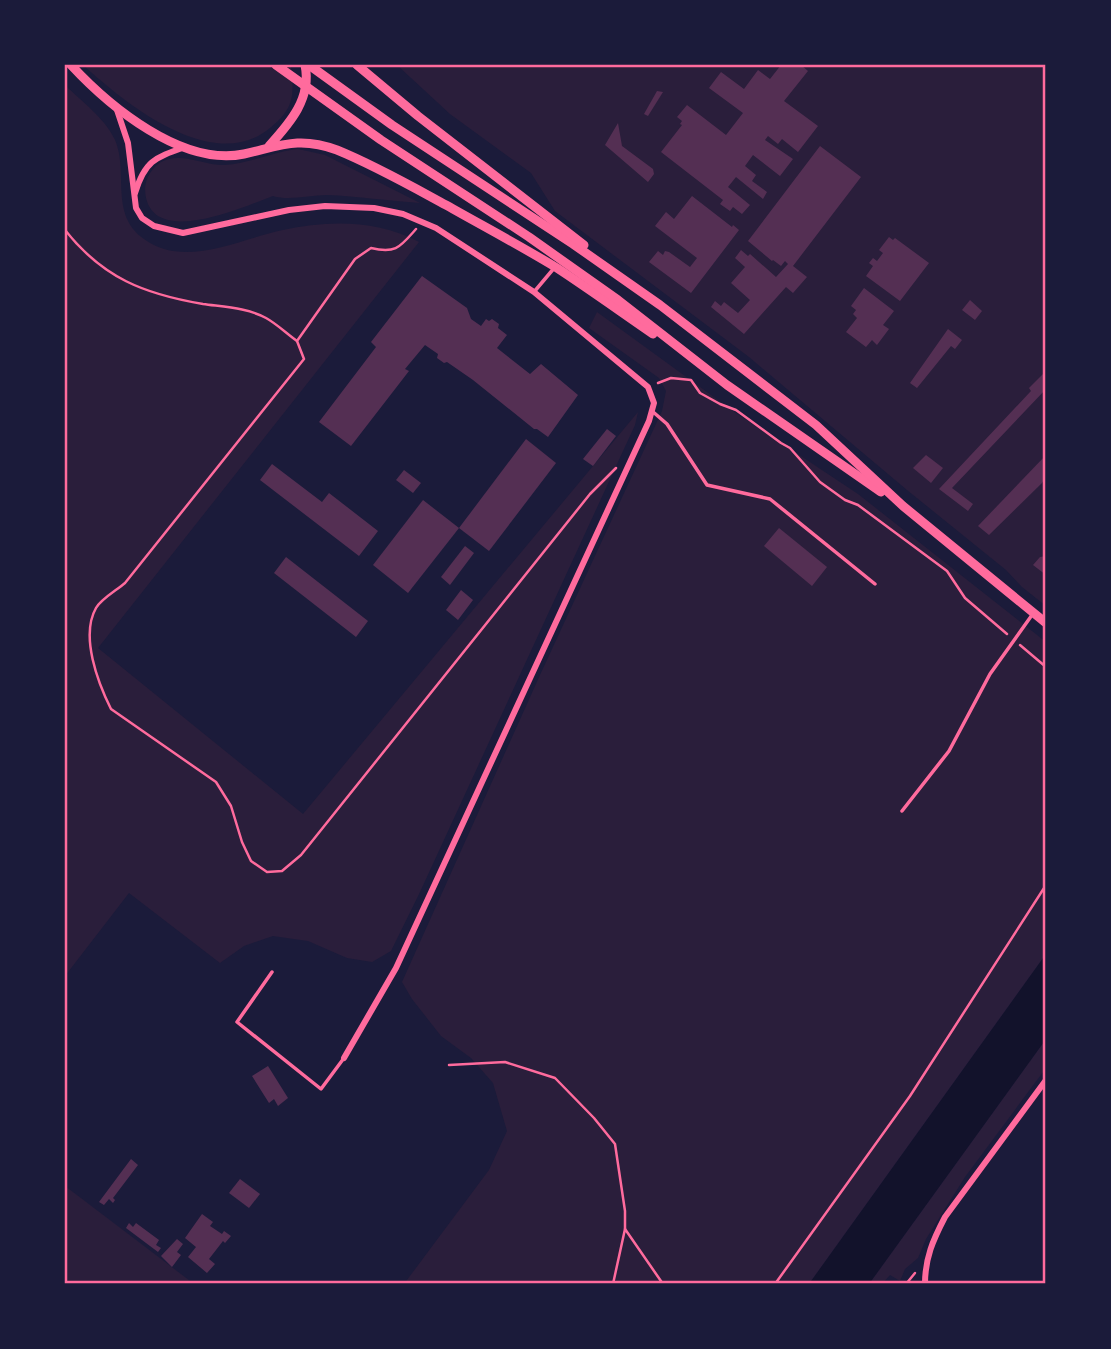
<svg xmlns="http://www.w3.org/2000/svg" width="1111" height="1349" font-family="Literata,serif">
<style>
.green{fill:#2a1e3b}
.water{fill:#12122b}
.building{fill:#542f53}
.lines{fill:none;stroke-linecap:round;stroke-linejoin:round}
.path{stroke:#ff6b9d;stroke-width:2.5}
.service{stroke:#ff6b9d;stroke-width:3.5}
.minor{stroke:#ff6b9d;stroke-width:6}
.secondary{stroke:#ff6b9d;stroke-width:9}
.neatline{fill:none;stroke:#ff6b9d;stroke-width:2.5}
</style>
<rect width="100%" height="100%" fill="#1b1b3a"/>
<g class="green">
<path d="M83,65h219l-11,1c3,29 4,42 -21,62 -57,47 -144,-24 -187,-63z"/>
<polygon points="397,65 1046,65 1046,606 1022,587 1006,570 907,490 749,357 555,211 531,173 450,114"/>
<path d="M65,85c17,17 40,33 50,55 14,33 -6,74 29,99 40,30 96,0 139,-9 46,-10 94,-10 136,12l-321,406 205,166 335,-402 -3,13 -215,467 -29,59 -19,11 -25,-4 -39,-17 -35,-5 -29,10 -24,17 -91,-70 -64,83z"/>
<path d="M298,149l27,6 95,48c-32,-2 -62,-7 -93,-8 -17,0 -38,6 -54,1 -30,11 -126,55 -128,-7 0,-11 8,-22 16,-27 20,-11 43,4 64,3 25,-2 48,-13 73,-16z"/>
<polygon points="597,312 733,411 858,494 1046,642 1046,954 809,1284 404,1284 489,1170 507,1131 493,1083 471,1058 441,1036 412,999 402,982 540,675 662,411 666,391 659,378 589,328"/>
<polygon points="1046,1039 1046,1068 965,1177 926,1239 918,1258 905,1269 900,1281 890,1275 882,1284 869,1284"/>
<polygon points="65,1186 194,1284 65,1284"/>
</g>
<polygon class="water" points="1046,954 1046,1039 869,1284 809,1284"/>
<g class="building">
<polygon points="781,65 801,65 808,71 784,101 818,126 798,152 782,139 778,144 768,136 765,140 793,159 780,176 753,155 745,166 756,175 752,181 767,192 763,199 736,177 728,187 750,205 742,214 733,207 730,211 720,204 723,200 661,152 682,125 680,124 682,121 677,117 687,105 726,135 743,113 709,88 721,72 744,89 758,70 770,79"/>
<polygon points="657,91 663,92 648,116 644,114"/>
<polygon points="618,123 622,146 653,169 654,174 648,182 605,145"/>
<polygon points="820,146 861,177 793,266 807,277 793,293 786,287 744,334 711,307 715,301 721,306 724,302 738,313 750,300 731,283 745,267 735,258 741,250 748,256 750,254 776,277 788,264 785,261 781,266 773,260 772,261 748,241"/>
<polygon points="692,196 732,227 733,225 739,230 691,293 649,262 658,251 663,255 665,251 669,252 690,267 697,258 655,226 666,212 674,219"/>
<polygon points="889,237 893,240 895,238 929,263 900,301 866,276 873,266 869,263 873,258 877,261 883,253 879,250"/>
<polygon points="422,276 467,308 471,319 481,326 486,319 489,321 492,319 499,324 498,328 507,335 497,348 530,374 541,364 578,395 548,437 537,429 534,429 473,380 447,362 444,363 437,358 438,354 425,345 405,369 409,371 351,446 319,422 376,347 371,342"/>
<polygon points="864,288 894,311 883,325 889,329 877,345 872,340 866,347 846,332 857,318 853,314 856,310 851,306"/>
<polygon points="970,300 982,311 975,320 962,310"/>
<polygon points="948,329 962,340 955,349 951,346 917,388 910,383"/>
<polygon points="1046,371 1046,389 952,488 973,504 968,511 939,489 1031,391 1029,388"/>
<polygon points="607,429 616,436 593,466 583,459"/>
<polygon points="526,439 556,463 489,551 459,528"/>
<polygon points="926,455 943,468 931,483 913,468"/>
<polygon points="1046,455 1046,476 1042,483 989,535 978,526"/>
<polygon points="272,464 322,502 329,493 378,531 359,556 260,480"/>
<polygon points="404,470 421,483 413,493 396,480"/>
<polygon points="423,500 459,528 408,593 373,565"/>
<polygon points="779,528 827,567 812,586 764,546"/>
<polygon points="465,546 474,553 450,585 441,577"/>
<polygon points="1046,556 1046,575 1033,565 1040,557"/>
<polygon points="286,557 368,621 356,637 274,573"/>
<polygon points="461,590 473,600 458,620 446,610"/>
<polygon points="268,1066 288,1098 278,1106 274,1099 269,1103 252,1076"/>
<polygon points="131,1159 138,1165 113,1198 115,1200 113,1203 109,1199 104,1205 99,1202"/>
<polygon points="240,1179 260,1194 249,1208 229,1193"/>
<polygon points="202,1214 213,1222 210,1226 222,1234 224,1231 231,1236 225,1243 223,1241 209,1259 215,1264 207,1273 188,1257 196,1247 185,1238"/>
<polygon points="129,1223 133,1227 136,1223 159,1240 156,1245 161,1248 158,1252 126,1228"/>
<polygon points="177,1239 183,1244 177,1252 181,1255 172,1267 161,1256"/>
</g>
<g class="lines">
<g class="path">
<path d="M416,229c-16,18 -20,25 -45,19l-16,11 -58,82 7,18 -179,224c-8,7 -24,16 -29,25 -16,28 2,75 15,101l105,73 15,24 11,36 9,19 16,11 15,-1 19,-16 289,-361 26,-26"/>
<path d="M65,230c38,48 79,64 138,74 21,3 45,4 63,14 11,6 21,16 31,23"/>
<polyline points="658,383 671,378 691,380 700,393 720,404 736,410 781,443 790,448 820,482 845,500 858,505 947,571 965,598 1007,634"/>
<polyline points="1020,645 1046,667"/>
<polyline points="449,1065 505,1062 555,1078 594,1118 615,1144 625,1211 625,1229"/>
<polyline points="613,1284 625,1229 663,1284"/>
<polyline points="775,1284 910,1096 1046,885"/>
<polyline points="906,1284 915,1273"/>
</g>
<g class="service">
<polyline points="534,292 555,267"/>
<polyline points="652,411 667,424 707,485 770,499 875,584"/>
<polyline points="902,811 949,751 990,674 1032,615"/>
<polyline points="272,972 237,1022 321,1089 344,1058"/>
</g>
<g class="minor">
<polyline points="117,110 128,143 136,208 142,218 154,226 183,233 289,210 325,206 374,208 403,214 436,228 534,292 648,387 654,403 649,421 396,968 344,1058"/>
<path d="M135,193c10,-32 19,-35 50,-46"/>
<path d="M925,1284c0,-26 8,-44 20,-67l101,-137"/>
</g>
<g class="secondary">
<path d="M71,65c38,41 111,102 173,89 36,-8 55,-18 93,-4 37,15 74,36 109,55 37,21 75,41 111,63 32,21 64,44 96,66"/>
<polyline points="276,65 381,140 529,237 618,300 727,385 881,492"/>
<polyline points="309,65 392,125 573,244 660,305 816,425 903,506 1046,623"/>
<polyline points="357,65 418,116 584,245"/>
<path d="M269,146c21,-23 43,-48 36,-81"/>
</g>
</g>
<rect width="1111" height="1349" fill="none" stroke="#1b1b3a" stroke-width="133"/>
<rect x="66" y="66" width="978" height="1216" class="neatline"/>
</svg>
